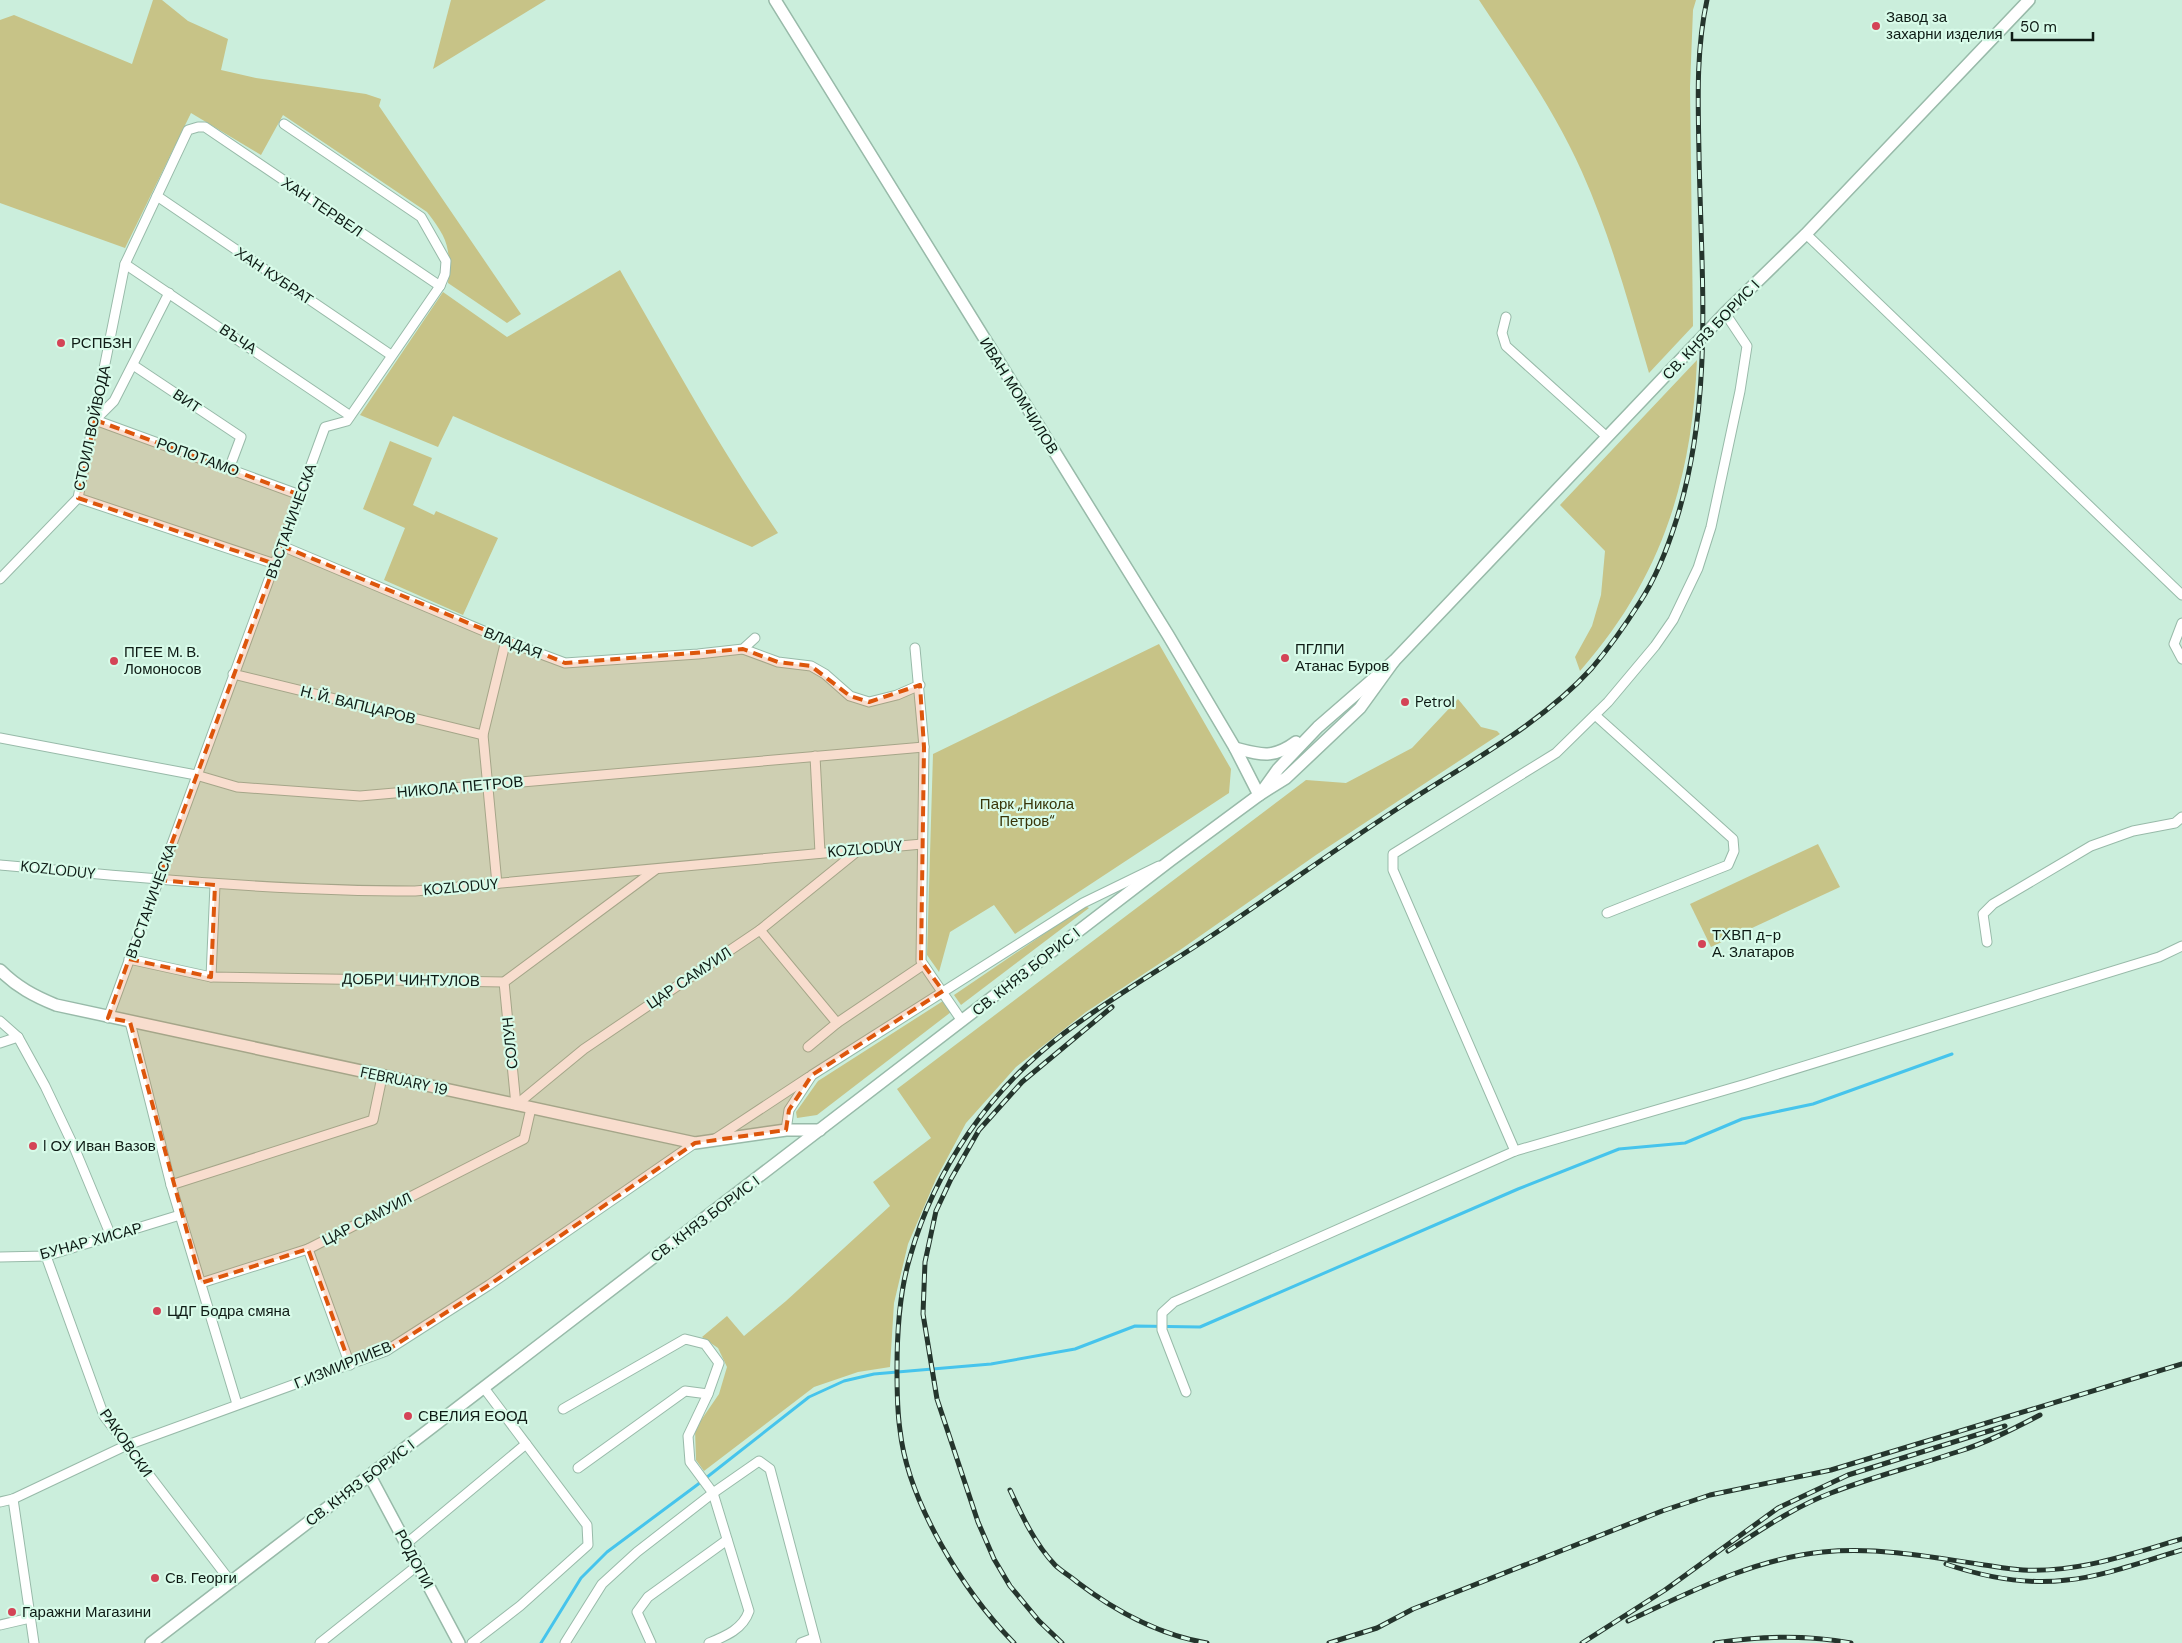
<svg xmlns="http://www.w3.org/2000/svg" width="2182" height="1643" font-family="'DM Sans',sans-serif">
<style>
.green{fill:#c7c387}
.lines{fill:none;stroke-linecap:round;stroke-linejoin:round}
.stream{stroke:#46c4ec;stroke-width:3}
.minor-casing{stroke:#98baa9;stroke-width:11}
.tertiary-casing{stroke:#98baa9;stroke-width:14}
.minor{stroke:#fff;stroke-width:9}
.tertiary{stroke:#fff;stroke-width:11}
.rail-casing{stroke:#25352d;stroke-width:5}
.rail{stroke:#d8fbe9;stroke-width:3;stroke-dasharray:9;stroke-linecap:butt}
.marked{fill:#dd560c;fill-opacity:0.2;stroke:#dd560c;stroke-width:4;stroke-dasharray:10 6;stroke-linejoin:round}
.poi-dot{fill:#d44457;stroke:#d8fbe9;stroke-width:2}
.labels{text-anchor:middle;stroke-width:4.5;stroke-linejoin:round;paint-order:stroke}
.poi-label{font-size:15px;fill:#0e1b15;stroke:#d8fbe9;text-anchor:start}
.street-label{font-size:15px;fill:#0e1b15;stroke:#d8fbe9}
.park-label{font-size:15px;fill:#383509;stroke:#d8fbe9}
</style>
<rect width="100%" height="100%" fill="#cbeedc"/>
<g class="green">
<path d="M153,0h9l26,21 40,18 -7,31 35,8 110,16 15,5 -2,7 142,208 -14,9 -59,-40c3,-35 0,-44 -21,-71l-144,-97 -22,40 -70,-42 -66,135 -125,-45v-183l14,-5 118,49z"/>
<polygon points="451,0 546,0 433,69"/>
<path d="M1479,0h217l-3,10 -3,77 3,239 -44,47c-20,-68 -38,-136 -67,-201 -27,-61 -66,-116 -103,-172z"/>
<path d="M620,270c51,89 100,179 158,263l-26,14 -299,-131 -15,31 -78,-32 83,-123 64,45z"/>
<path d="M1697,360c-5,121 -36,219 -117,311l-5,-14 17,-31 9,-31 4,-44 -45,-46z"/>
<polygon points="390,441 432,458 413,505 434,515 436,511 498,538 463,615 384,580 405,528 363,509"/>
<polygon points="1159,644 1231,769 1229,793 1015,934 994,905 950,932 939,972 927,955 933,754"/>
<polygon points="1458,699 1481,727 1497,731 1500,734 1316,855 1180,950 1086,1012 1016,1067 966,1123 936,1179 908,1244 894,1303 890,1367 858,1372 814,1387 704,1471 696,1460 695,1429 719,1394 727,1367 718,1348 702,1337 727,1316 744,1336 786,1301 890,1206 873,1182 931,1138 897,1089 1306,780 1346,783 1412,748"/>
<polygon points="1818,844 1840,887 1711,947 1690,904"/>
<polygon points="1085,906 1089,908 961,1005 954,995"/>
<polygon points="943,1001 951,1012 817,1115 797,1118 796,1112 818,1081"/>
</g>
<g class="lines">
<polyline class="stream" points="541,1643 581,1578 607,1552 697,1485 809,1397 844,1381 874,1374 991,1364 1075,1349 1135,1326 1200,1327 1518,1189 1619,1149 1685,1143 1742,1119 1813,1104 1952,1054"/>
<defs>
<g id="minor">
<polyline points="157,196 391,355"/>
<polyline points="1806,234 2182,595"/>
<polyline points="125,264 349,415"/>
<polyline points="169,293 114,401 95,420 300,495"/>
<polyline points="1506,317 1502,333 1506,346 1607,437"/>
<polyline points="133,365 241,437 229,469"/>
<polyline points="78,498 275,564"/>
<polyline points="282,546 517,645 565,663 698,654 743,649 755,638"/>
<polyline points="0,579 78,498 125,264 188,130 198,127 205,127 440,286"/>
<polyline points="2182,623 2174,644 2182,659"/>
<polyline points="915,648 924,747 921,961 962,1021"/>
<polyline points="743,649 778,662 811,666 825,674 850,696 869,702 897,695 920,685"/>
<polyline points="233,674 483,735"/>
<polyline points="1595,715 1733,839 1734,851 1728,865 1607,913"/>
<polyline points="0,738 196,775 237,787 360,796 924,747"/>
<polyline points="815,756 820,853"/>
<path d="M0,865c139,13 276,26 415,26l507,-47"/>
<polyline points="497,884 483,735 506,640"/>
<polyline points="760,930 837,1023"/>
<polyline points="1987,942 1983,914 1993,904 2091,846 2133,831 2175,823 2182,817"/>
<polyline points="129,959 211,977 504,982 655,870"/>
<polyline points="211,977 215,885"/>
<polyline points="504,982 516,1105"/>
<polyline points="108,1018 325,427 347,421 440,286 445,274 446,261 421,217 284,124"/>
<polyline points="0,1021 18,1037 45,1086 74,1147 111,1236"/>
<polyline points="130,1022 171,1185 237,1404"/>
<polyline points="0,1043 18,1037"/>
<polyline points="808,1047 837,1023 923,965"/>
<polyline points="516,1105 584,1049 760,930 860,849"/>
<polyline points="786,1130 789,1110 812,1075 1083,903 1159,866"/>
<polyline points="715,1139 809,1077"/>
<polyline points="1515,1151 1393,870 1393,854 1556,753 1608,702 1655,646 1673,620 1698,568 1711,527 1740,391 1747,346 1725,313"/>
<polyline points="171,1185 373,1120 382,1077"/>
<polyline points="308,1249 350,1365"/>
<polyline points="46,1256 104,1416 231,1582"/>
<polyline points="0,1257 46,1256 180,1215"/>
<polyline points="201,1283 308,1249 524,1139 531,1108"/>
<polyline points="1186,1392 1162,1330 1162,1313 1174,1302 1515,1151 1746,1084 2159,957 2182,946"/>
<path d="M563,1409l122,-70 20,5 14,19 -11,31 -20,42 2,26 23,31 36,118c-6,18 -23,25 -40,32"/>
<polyline points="578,1468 685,1391 708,1394"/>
<polyline points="13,1499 34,1643"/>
<polyline points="0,1502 13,1499 125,1446 386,1351 489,1285 695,1143"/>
<polyline points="406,1544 526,1444"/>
<polyline points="0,1625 30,1618"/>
<polyline points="320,1643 418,1565"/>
<polyline points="472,1643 520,1606 588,1545 587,1525 484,1388"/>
<polyline points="565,1643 602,1584 637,1552 713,1493 759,1461 770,1469 816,1643"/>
<polyline points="651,1643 637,1612 648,1597 727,1540"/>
<polyline points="801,1643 814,1638"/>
</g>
<g id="tertiary">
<polyline points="775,0 1168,635 1235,748 1259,795"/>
<path d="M1235,748c26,7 38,11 61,-6"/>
<polyline points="1263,790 1278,769 1318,727 1394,661 1725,313 1806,234 2029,0"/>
<path d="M0,970c17,17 34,26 56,35l639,138 91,-13h34"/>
<polyline points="370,1476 459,1643"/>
<polyline points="151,1643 1171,860 1259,795 1286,778 1360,708 1394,661"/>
</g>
</defs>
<use href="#minor" class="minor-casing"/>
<use href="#tertiary" class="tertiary-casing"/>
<use href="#minor" class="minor"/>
<use href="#tertiary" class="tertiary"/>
<defs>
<g id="rail">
<path d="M1010,1490c12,26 25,54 45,75 6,6 15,11 22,17 38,29 83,53 130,61"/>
<path d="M1728,1551c33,-21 66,-44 103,-58 41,-16 84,-27 126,-41 29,-9 56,-23 83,-37"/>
<path d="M1946,1564c38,13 80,21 121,16 39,-4 77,-19 115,-30"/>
<path d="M1628,1621c62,-29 125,-62 195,-69 52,-5 104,4 155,12 15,2 30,5 45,6 55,3 107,-16 159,-31"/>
<path d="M1014,1643c-50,-51 -106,-140 -114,-213 -3,-20 -3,-41 -3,-61 0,-37 2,-76 13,-112 25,-89 80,-167 153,-223 46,-35 97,-64 145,-96 68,-45 134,-94 203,-138 62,-40 131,-77 181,-132 17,-20 34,-44 48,-66 17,-26 28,-55 37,-84 37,-120 24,-242 22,-365 -1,-52 -3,-103 8,-153"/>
<polyline points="1062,1643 1039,1621 1010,1586 994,1559 978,1522 937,1399 923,1314 925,1262 936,1211 951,1179 979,1130 1022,1082 1112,1007"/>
<polyline points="1329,1643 1377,1628 1413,1609 1662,1511 1710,1495 1831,1470 2182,1364"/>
<polyline points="1582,1643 1665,1590 1778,1508 1848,1475 2005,1426"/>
<path d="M1715,1643c44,-7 92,-8 136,0"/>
</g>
</defs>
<use href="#rail" class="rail-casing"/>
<use href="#rail" class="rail"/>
</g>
<path class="marked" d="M95,420l205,75 -18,51 283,117 178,-14 35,13 33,4 39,30 19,6 51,-17 4,62 -3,214 22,30 -131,84 -23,35 -3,20 -91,13 -206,142 -103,66 -36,14 -42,-116 -107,34 -71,-261 -22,-4 21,-59 82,18 4,-92 -57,-5 117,-316 -197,-66z"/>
<g class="poi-dot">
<circle cx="1876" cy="26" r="5"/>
<circle cx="61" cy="343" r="5"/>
<circle cx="1285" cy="658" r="5"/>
<circle cx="114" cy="661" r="5"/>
<circle cx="1405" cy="702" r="5"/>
<circle cx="1702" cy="944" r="5"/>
<circle cx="33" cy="1146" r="5"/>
<circle cx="157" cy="1311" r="5"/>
<circle cx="408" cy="1416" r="5"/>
<circle cx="155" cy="1578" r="5"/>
<circle cx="12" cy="1612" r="5"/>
</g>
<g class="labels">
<g class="poi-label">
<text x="1886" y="22">Завод за<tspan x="1886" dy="17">захарни изделия</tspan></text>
<text x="71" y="348">РСПБЗН</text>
<text x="1295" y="654">ПГЛПИ<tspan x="1295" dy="17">Атанас Буров</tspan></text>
<text x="124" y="657">ПГЕЕ М. В.<tspan x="124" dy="17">Ломоносов</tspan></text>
<text x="1415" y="707">Petrol</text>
<text x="1712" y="940">ТХВП д-р<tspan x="1712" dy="17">А. Златаров</tspan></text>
<text x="43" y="1151">I ОУ Иван Вазов</text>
<text x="167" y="1316">ЦДГ Бодра смяна</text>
<text x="418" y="1421">СВЕЛИЯ ЕООД</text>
<text x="165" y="1583">Св. Георги</text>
<text x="22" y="1617">Гаражни Магазини</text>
</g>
<g class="street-label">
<text transform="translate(322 207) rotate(34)" y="5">ХАН ТЕРВЕЛ</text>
<text transform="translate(274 276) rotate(34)" y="5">ХАН КУБРАТ</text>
<text transform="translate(1711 330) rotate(-46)" y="5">СВ. КНЯЗ БОРИС I</text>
<text transform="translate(238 339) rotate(34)" y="5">ВЪЧА</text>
<text transform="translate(1019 396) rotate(58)" y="5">ИВАН МОМЧИЛОВ</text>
<text transform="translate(187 401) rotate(34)" y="5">ВИТ</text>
<text transform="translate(92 428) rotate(-78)" y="5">СТОИЛ ВОЙВОДА</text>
<text transform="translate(198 457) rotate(20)" y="5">РОПОТАМО</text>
<text transform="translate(291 521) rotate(-70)" y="5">ВЪСТАНИЧЕСКА</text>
<text transform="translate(513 643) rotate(22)" y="5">ВЛАДАЯ</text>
<text transform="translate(358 705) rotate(14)" y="5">Н. Й. ВАПЦАРОВ</text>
<text transform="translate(460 787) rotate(-5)" y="5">НИКОЛА ПЕТРОВ</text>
<text transform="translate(865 849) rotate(-5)" y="5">KOZLODUY</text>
<text transform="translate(58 870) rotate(6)" y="5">KOZLODUY</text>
<text transform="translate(461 887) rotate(-5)" y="5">KOZLODUY</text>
<text transform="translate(151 901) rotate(-70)" y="5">ВЪСТАНИЧЕСКА</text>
<text transform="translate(1026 972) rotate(-38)" y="5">СВ. КНЯЗ БОРИС I</text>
<text transform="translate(689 978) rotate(-34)" y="5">ЦАР САМУИЛ</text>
<text transform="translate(411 980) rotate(1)" y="5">ДОБРИ ЧИНТУЛОВ</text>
<text transform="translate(510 1043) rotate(-96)" y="5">СОЛУН</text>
<text transform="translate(404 1081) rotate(12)" y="5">FEBRUARY 19</text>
<text transform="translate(367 1219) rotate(-27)" y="5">ЦАР САМУИЛ</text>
<text transform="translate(705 1219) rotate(-37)" y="5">СВ. КНЯЗ БОРИС I</text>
<text transform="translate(91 1241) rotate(-15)" y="5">БУНАР ХИСАР</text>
<text transform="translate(343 1365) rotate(-22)" y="5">Г.ИЗМИРЛИЕВ</text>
<text transform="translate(126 1443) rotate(55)" y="5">РАКОВСКИ</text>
<text transform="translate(360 1483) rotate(-37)" y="5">СВ. КНЯЗ БОРИС I</text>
<text transform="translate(414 1559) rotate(62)" y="5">РОДОПИ</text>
</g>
<g class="park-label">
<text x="1027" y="809">Парк „Никола<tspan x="1027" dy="17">Петров“</tspan></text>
</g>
</g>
<path d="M2012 32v8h81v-8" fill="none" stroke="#0e1b15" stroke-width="2.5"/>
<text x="2020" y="32" font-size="15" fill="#0e1b15" stroke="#d8fbe9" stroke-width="4" paint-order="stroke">50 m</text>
</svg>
